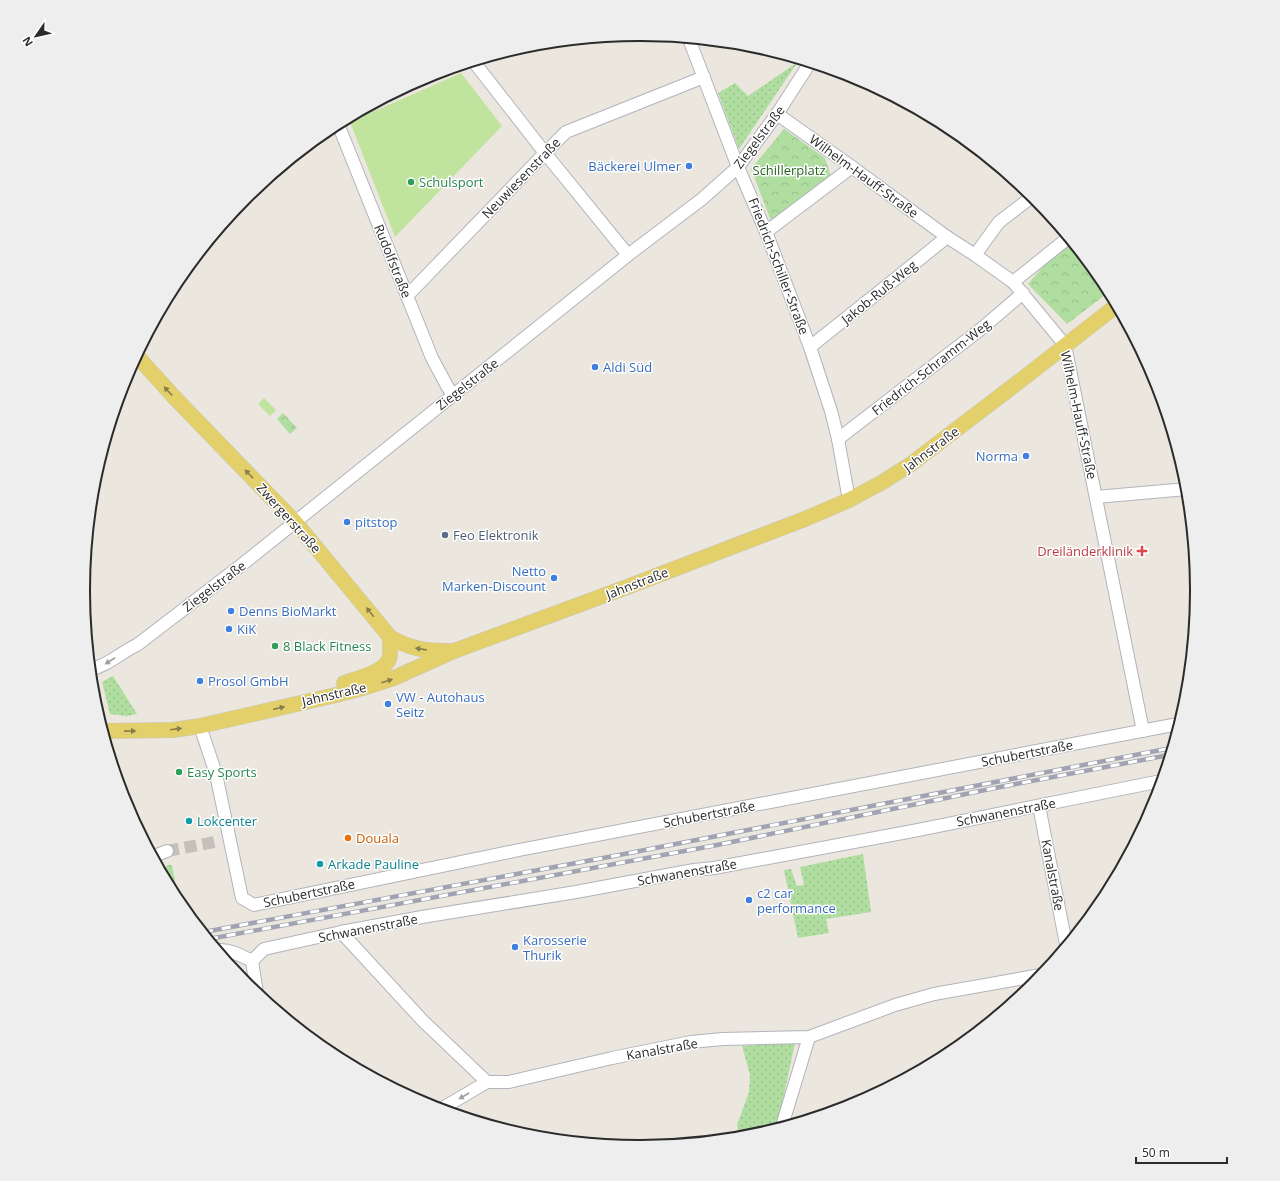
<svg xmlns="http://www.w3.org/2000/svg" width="1280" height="1181" font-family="'Open Sans',sans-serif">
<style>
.grass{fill:url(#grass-dots)}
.forest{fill:url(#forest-crowns)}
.pitch{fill:#c0e39d}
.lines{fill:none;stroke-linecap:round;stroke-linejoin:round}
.minor-tunnel{stroke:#c5c1ba;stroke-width:12;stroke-dasharray:12 6;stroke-linecap:butt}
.minor-casing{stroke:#b2b3bd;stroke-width:14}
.major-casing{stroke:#c8c8c8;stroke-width:16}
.minor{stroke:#fff;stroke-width:12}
.major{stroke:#e3d06b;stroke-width:15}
.rail-casing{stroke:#a1a3b3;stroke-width:4.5}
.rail{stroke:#fff;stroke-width:3;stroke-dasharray:9;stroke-linecap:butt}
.oneway{fill:#877e4b}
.oneway2{fill:#a0a0a0}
.shop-dot{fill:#3f7fe0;stroke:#fff;stroke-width:1.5}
.leisure-dot{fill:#2e9e5b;stroke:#fff;stroke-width:1.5}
.service-dot{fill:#5c6f8a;stroke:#fff;stroke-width:1.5}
.health-dot{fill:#e0444e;stroke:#fff;stroke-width:1.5}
.culture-dot{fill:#0f9aa8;stroke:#fff;stroke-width:1.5}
.food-dot{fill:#e8710a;stroke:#fff;stroke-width:1.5}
.labels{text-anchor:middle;stroke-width:3;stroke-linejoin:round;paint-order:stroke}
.street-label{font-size:13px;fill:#2b2b2b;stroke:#fff}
.shop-label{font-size:13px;fill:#366cbe;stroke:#fff;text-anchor:start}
.park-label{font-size:13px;fill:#2a6121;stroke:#fff}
.leisure-label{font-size:13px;fill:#27864d;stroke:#fff;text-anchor:start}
.service-label{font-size:13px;fill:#4e5e75;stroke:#fff;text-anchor:start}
.health-label{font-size:13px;fill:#be3a42;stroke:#fff;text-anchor:end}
.culture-label{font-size:13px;fill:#0d838f;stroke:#fff;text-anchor:start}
.food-label{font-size:13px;fill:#c56008;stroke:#fff;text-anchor:start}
.rim{fill:none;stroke:#2b2b2b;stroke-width:2}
</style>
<defs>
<pattern id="grass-dots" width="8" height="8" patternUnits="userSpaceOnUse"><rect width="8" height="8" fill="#b0dda0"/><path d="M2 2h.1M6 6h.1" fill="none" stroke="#98be8a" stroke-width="1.8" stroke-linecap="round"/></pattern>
<pattern id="forest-crowns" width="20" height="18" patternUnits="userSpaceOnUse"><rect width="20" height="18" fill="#b0dda0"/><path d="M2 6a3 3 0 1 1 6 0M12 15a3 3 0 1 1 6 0" fill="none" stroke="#98be8a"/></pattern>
</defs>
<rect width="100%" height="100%" fill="#ebe7de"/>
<g class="grass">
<polygon points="791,58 799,60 739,149 718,93 735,83 748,96 795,64"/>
<polygon points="113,676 137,714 127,716 110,714 102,682"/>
<polygon points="863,854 871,912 826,919 829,933 798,938 784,870 791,869 797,886 804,885 800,867"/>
<polygon points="168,865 172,865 179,902 161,870"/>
<polygon points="795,1043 777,1128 748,1136 740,1137 737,1125 749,1092 750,1075 742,1046"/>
</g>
<g class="forest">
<polygon points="784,129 825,158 831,177 771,221 751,169"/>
<polygon points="1072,243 1103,282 1109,292 1067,324 1028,284 1046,263"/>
<polygon points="283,413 297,428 290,434 277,419"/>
</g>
<g class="pitch">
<polygon points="461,73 502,126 395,237 350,122"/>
<polygon points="264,398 276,410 270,416 258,404"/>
</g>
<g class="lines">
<polyline class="minor-tunnel" points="167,851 220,841"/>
<defs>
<g id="minor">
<polyline points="689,39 738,167 766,232 810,347 831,411 838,439 849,500"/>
<polyline points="474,62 545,153 628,255"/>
<polyline points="777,114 852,167 947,237 975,255 1013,282 1065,345 1143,731"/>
<polyline points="338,124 432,358 447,386 453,395"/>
<polyline points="766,232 852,167"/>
<polyline points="975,255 999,222 1033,196"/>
<polyline points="1013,282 1068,238"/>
<polyline points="407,296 545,153 566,132 704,77"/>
<polyline points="810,347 894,280 947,237"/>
<polyline points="838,439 981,329 1023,293"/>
<polyline points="1096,497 1187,489"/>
<path d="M91,669c17,-3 30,-17 46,-24l107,-82 384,-308 74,-56 36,-32 39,-53 33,-51"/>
<polyline points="200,726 216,774 242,898 254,905 519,850 1178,724"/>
<polyline points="1039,806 1066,944"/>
<polyline points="154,856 167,851"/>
<polyline points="341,932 423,1021 487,1082 509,1082 612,1058 691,1042 723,1039 809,1037 895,1005 934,994 1041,975"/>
<path d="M219,950c11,-1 23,6 33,11"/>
<polyline points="252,961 264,949 341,932 422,917 576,892 694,870 714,868 913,831 1161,781"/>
<polyline points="252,961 257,993"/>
<polyline points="441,1109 487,1082"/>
<polyline points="782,1126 809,1037"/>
</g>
<g id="major">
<path d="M137,356l37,41 121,125 95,115c20,12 36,14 59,14"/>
<path d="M344,683c12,-4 41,-11 45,-24 2,-5 1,-17 1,-22"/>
<polyline points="104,731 173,730 200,726 336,695 366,687 394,678 454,651 627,587 805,519 849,500 881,483 911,464 1025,377 1116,306"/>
</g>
</defs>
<use href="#minor" class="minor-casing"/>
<use href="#major" class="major-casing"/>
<use href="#minor" class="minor"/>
<use href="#major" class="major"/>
<defs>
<g id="rail">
<polyline points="204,932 614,856 1171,748"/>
<polyline points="209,939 717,845 995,788 1169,755"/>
</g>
</defs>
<use href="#rail" class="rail-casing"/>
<use href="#rail" class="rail"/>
</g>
<defs><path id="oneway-solid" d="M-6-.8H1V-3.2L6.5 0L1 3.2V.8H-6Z"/></defs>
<g class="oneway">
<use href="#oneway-solid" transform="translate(168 391) rotate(-133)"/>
<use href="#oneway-solid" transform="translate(249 474) rotate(-134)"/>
<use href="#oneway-solid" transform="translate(370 612) rotate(-129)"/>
<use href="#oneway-solid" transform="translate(421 649) rotate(-171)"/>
<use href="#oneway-solid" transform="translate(387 681) rotate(-18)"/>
<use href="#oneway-solid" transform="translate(279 708) rotate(-13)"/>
<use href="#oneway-solid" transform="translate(176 729) rotate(-7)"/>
<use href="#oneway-solid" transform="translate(130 731) rotate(-1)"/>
</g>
<g class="oneway2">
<use href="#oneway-solid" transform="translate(110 661) rotate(147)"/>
<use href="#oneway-solid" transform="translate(464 1096) rotate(150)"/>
</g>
<g class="shop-dot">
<circle cx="689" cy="166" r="4"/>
<circle cx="595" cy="367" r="4"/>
<circle cx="1026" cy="456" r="4"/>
<circle cx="347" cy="522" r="4"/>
<circle cx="554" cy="578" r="4"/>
<circle cx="231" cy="611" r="4"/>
<circle cx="229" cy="629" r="4"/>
<circle cx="200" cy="681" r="4"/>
<circle cx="388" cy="704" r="4"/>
<circle cx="749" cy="900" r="4"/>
<circle cx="515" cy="947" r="4"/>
</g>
<g class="leisure-dot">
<circle cx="411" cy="182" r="4"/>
<circle cx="275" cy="646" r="4"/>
<circle cx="179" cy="772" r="4"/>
</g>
<circle class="service-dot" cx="445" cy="535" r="4"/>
<path class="health-dot" d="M1140 545h4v4h4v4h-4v4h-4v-4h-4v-4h4z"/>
<g class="culture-dot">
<circle cx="189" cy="821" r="4"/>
<circle cx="320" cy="864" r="4"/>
</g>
<circle class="food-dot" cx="348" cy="838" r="4"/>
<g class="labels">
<g class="street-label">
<text transform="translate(759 137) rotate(-53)" y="5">Ziegelstraße</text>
<text transform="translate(864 176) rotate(36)" y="5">Wilhelm-Hauff-Straße</text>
<text transform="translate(521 178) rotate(-46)" y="5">Neuwiesenstraße</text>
<text transform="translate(393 261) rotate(68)" y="5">Rudolfstraße</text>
<text transform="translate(779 266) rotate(69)" y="5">Friedrich-Schiller-Straße</text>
<text transform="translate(879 292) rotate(-39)" y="5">Jakob-Ruß-Weg</text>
<text transform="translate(931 367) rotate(-38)" y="5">Friedrich-Schramm-Weg</text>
<text transform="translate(467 384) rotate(-38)" y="5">Ziegelstraße</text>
<text transform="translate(1079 415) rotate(78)" y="5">Wilhelm-Hauff-Straße</text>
<text transform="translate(931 449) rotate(-37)" y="5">Jahnstraße</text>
<text transform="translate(289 518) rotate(48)" y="5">Zwergerstraße</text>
<text transform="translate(637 583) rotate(-21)" y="5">Jahnstraße</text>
<text transform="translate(214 586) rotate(-37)" y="5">Ziegelstraße</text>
<text transform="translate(334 694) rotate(-13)" y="5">Jahnstraße</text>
<text transform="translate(1027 753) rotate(-11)" y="5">Schubertstraße</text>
<text transform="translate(1006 812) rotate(-11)" y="5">Schwanenstraße</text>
<text transform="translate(709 814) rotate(-11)" y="5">Schubertstraße</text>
<text transform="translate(687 872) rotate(-10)" y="5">Schwanenstraße</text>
<text transform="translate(1053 875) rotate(79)" y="5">Kanalstraße</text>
<text transform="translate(309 893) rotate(-12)" y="5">Schubertstraße</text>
<text transform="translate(368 928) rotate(-11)" y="5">Schwanenstraße</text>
<text transform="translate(662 1049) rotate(-10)" y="5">Kanalstraße</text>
</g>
<g class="shop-label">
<text x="681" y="171" text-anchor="end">Bäckerei Ulmer</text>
<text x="603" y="372">Aldi Süd</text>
<text x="1018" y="461" text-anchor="end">Norma</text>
<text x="355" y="527">pitstop</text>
<text x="546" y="576" text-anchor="end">Netto<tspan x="546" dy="15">Marken-Discount</tspan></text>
<text x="239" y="616">Denns BioMarkt</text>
<text x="237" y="634">KiK</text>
<text x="208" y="686">Prosol GmbH</text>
<text x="396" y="702">VW - Autohaus<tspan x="396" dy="15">Seitz</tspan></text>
<text x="757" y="898">c2 car<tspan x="757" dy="15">performance</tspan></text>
<text x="523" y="945">Karosserie<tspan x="523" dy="15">Thurik</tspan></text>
</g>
<g class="park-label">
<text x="789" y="175">Schillerplatz</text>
</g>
<g class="leisure-label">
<text x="419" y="187">Schulsport</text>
<text x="283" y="651">8 Black Fitness</text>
<text x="187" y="777">Easy Sports</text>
</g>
<g class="service-label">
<text x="453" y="540">Feo Elektronik</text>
</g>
<g class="health-label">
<text x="1133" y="556">Dreiländerklinik</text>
</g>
<g class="culture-label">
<text x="197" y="826">Lokcenter</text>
<text x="328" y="869">Arkade Pauline</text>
</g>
<g class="food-label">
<text x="356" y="843">Douala</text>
</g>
</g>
<path d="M0 0H1280V1181H0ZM639 41H641A549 549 0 0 1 1190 590V591A549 549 0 0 1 641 1140H639A549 549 0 0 1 90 591V590A549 549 0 0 1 639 41Z" fill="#eee" fill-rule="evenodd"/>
<path class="rim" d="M639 41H641A549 549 0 0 1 1190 590V591A549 549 0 0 1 641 1140H639A549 549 0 0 1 90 591V590A549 549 0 0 1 639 41Z"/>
<g transform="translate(36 36) rotate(236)" stroke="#ffffff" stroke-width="3" paint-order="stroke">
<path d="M0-3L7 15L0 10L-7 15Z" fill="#2b2b2b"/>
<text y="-6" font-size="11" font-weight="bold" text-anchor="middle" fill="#2b2b2b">N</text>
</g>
<path d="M1136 1157v6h91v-6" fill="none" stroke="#2b2b2b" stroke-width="2"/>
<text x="1142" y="1157" font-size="12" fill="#2b2b2b" stroke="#ffffff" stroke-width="3" paint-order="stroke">50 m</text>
</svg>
